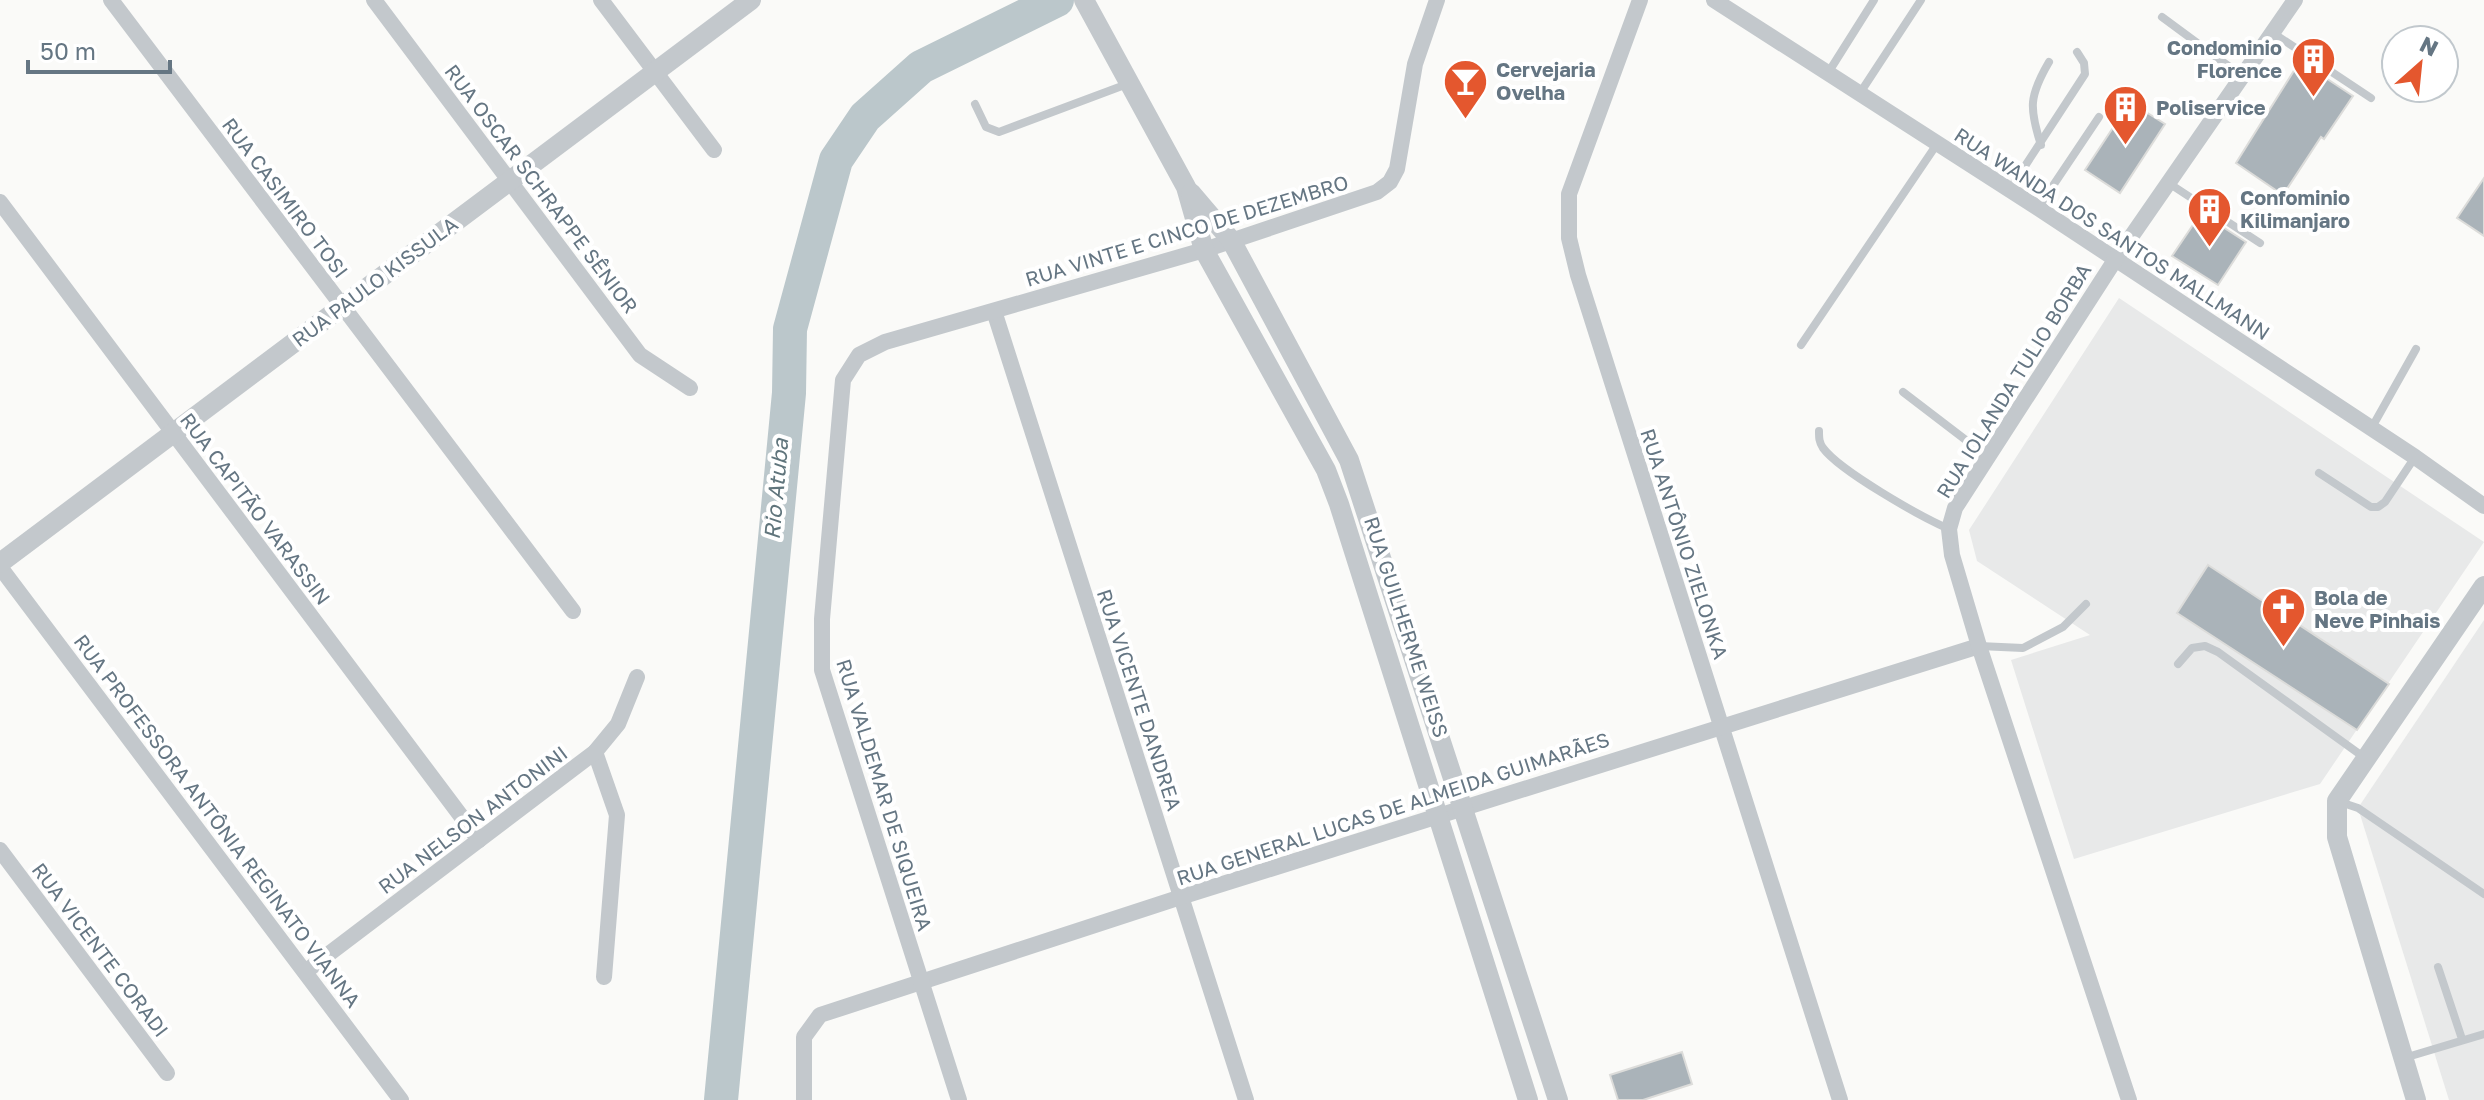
<svg xmlns="http://www.w3.org/2000/svg" width="2484" height="1100" font-family="'Golos Text',sans-serif">
<style>
.built{fill:#e8e9e9}
.lines{fill:none;stroke-linecap:round;stroke-linejoin:round}
.river{stroke:#bbc7cb;stroke-width:34}
.building{fill:#aab3b9;stroke:#dcdcda;stroke-width:2}
.service{stroke:#c3c8cc;stroke-width:8}
.minor{stroke:#c3c8cc;stroke-width:16}
.tertiary{stroke:#c3c8cc;stroke-width:20}
.labels{text-anchor:middle;stroke-width:8;stroke-linejoin:round;paint-order:stroke}
.poi-label{font-size:20px;font-weight:bold;fill:#657683;stroke:#fff;text-anchor:start}
.street-label{font-size:20px;fill:#657683;stroke:#fff}
.water-label{font-size:22px;font-style:italic;fill:#60757c;stroke:#fff}
</style>
<rect width="100%" height="100%" fill="#fafaf8"/>
<g class="built">
<polygon points="2119,298 2484,542 2320,784 2074,859 2011,660 2090,635 1977,561 1969,530"/>
<polygon points="2484,620 2484,1100 2449,1100 2358,808"/>
</g>
<g class="lines">
<polyline class="river" points="721,1100 789,393 790,329 836,160 865,117 921,67 1057,0"/>
</g>
<g class="building">
<polygon points="2300,61 2353,96 2324,139 2321,137 2283,195 2236,163"/>
<polygon points="2130,102 2165,124 2120,193 2085,170"/>
<polygon points="2484,178 2484,236 2457,218"/>
<polygon points="2201,213 2246,242 2218,285 2172,256"/>
<polygon points="2208,565 2389,684 2357,730 2177,613"/>
<polygon points="1682,1052 1692,1084 1643,1100 1618,1100 1610,1075"/>
</g>
<g class="lines">
<g class="service">
<polyline points="2162,17 2242,76"/>
<polyline points="2273,33 2371,98"/>
<polyline points="1828,73 1874,0"/>
<polyline points="1860,93 1921,0"/>
<polyline points="975,104 986,127 999,132 1130,83"/>
<path d="M2041,145c-12,-37 -12,-49 8,-83"/>
<polyline points="2170,184 2260,243"/>
<polyline points="2010,189 2085,74 2084,63 2077,52"/>
<polyline points="2038,208 2099,117"/>
<polyline points="1801,345 1937,144"/>
<polyline points="1903,392 1988,457"/>
<polyline points="2371,429 2416,349"/>
<path d="M1819,431c0,7 0,11 4,17 17,23 98,69 126,81"/>
<polyline points="2319,473 2371,507 2378,507 2385,502 2415,457"/>
<polyline points="1979,646 2023,648 2063,627 2086,604"/>
<polyline points="2178,664 2192,648 2205,646 2218,652 2365,758"/>
<polyline points="2340,802 2358,808 2484,894"/>
<polyline points="2438,967 2462,1039"/>
<polyline points="2404,1058 2484,1034"/>
</g>
<g class="minor">
<polyline points="111,0 573,611"/>
<polyline points="374,0 640,355 690,388"/>
<polyline points="601,0 714,150"/>
<polyline points="1640,0 1569,194 1569,238 1578,275 1840,1100"/>
<polyline points="1714,0 2038,208 2415,457 2484,506"/>
<polyline points="0,202 479,840"/>
<polyline points="994,311 1246,1100"/>
<polyline points="0,567 401,1100"/>
<polyline points="595,752 617,815 604,977"/>
<polyline points="0,850 167,1073"/>
<polyline points="305,972 595,752 618,724 637,677"/>
<polyline points="804,1100 804,1037 820,1015 1181,897 1979,646"/>
<polyline points="959,1100 822,670 822,619 843,380 859,355 885,342 1204,250 1377,192 1390,182 1397,169 1415,64 1437,0"/>
<polyline points="2129,1100 1979,646 1952,555 1949,529 1955,508 2115,260 2295,0"/>
</g>
<g class="tertiary">
<polyline points="1084,0 1186,187 1204,250 1326,470 1339,504 1528,1100"/>
<polyline points="1191,193 1231,240 1349,460 1558,1100"/>
<polyline points="0,563 751,0"/>
<polyline points="2416,1100 2337,837 2337,801 2484,586"/>
</g>
</g>
<defs>
<symbol id="building-pin" viewBox="-11 -11 22 30"><path d="M0 17L-7.5 6A9.5 9.5 0 1 1 7.5 6Z" fill="#e4572e" stroke="#fff"/><path d="M-4-6H4V6H1V3H-1V6H-4ZM-2.5-4.3h1.7v1.8h-1.7ZM.8-4.3h1.7v1.8H.8ZM-2.5-1h1.7V.8h-1.7ZM.8-1h1.7V.8H.8Z" fill="#fff"/></symbol>
<symbol id="bar-pin" viewBox="-11 -11 22 30"><path d="M0 17L-7.5 6A9.5 9.5 0 1 1 7.5 6Z" fill="#e4572e" stroke="#fff"/><path d="M-6-5H6L.8 .8V4.5H3.5V6h-7V4.5H-.8V.8Z" fill="#fff"/></symbol>
<symbol id="church-pin" viewBox="-11 -11 22 30"><path d="M0 17L-7.5 6A9.5 9.5 0 1 1 7.5 6Z" fill="#e4572e" stroke="#fff"/><path d="M-1.2-6h2.4v3.5h3.3v2.4h-3.3V6h-2.4V-.1h-3.3v-2.4h3.3Z" fill="#fff"/></symbol>
</defs>
<g fill-rule="evenodd">
<use href="#building-pin" x="2288" y="34" width="51" height="69"/>
<use href="#bar-pin" x="1440" y="56" width="51" height="69"/>
<use href="#building-pin" x="2100" y="82" width="51" height="69"/>
<use href="#building-pin" x="2184" y="184" width="51" height="69"/>
<use href="#church-pin" x="2258" y="584" width="51" height="69"/>
</g>
<g class="labels">
<g class="poi-label">
<text x="2282" y="55" text-anchor="end">Condominio<tspan x="2282" dy="23">Florence</tspan></text>
<text x="1496" y="77">Cervejaria<tspan x="1496" dy="23">Ovelha</tspan></text>
<text x="2156" y="115">Poliservice</text>
<text x="2240" y="205">Confominio<tspan x="2240" dy="23">Kilimanjaro</tspan></text>
<text x="2314" y="605">Bola de<tspan x="2314" dy="23">Neve Pinhais</tspan></text>
</g>
<g class="street-label">
<text transform="translate(541 189) rotate(53)" y="7">RUA OSCAR SCHRAPPE SÊNIOR</text>
<text transform="translate(285 198) rotate(53)" y="7">RUA CASIMIRO TOSI</text>
<text transform="translate(1187 231) rotate(-17)" y="7">RUA VINTE E CINCO DE DEZEMBRO</text>
<text transform="translate(2112 234) rotate(33)" y="7">RUA WANDA DOS SANTOS MALLMANN</text>
<text transform="translate(375 282) rotate(-37)" y="7">RUA PAULO KISSULA</text>
<text transform="translate(2014 381) rotate(-58)" y="7">RUA IOLANDA TULIO BORBA</text>
<text transform="translate(255 509) rotate(53)" y="7">RUA CAPITÃO VARASSIN</text>
<text transform="translate(1684 544) rotate(72)" y="7">RUA ANTÔNIO ZIELONKA</text>
<text transform="translate(1406 627) rotate(72)" y="7">RUA GUILHERME WEISS</text>
<text transform="translate(1139 700) rotate(72)" y="7">RUA VICENTE DANDREA</text>
<text transform="translate(884 795) rotate(73)" y="7">RUA VALDEMAR DE SIQUEIRA</text>
<text transform="translate(1393 809) rotate(-18)" y="7">RUA GENERAL LUCAS DE ALMEIDA GUIMARÃES</text>
<text transform="translate(473 820) rotate(-37)" y="7">RUA NELSON ANTONINI</text>
<text transform="translate(217 821) rotate(53)" y="7">RUA PROFESSORA ANTÔNIA REGINATO VIANNA</text>
<text transform="translate(100 950) rotate(53)" y="7">RUA VICENTE CORADI</text>
</g>
<g class="water-label">
<text transform="translate(776 489) rotate(-85)" y="8">Rio Atuba</text>
</g>
</g>
<g transform="translate(2420 64) rotate(27)"><circle r="38" fill="#ffffff" stroke="#c1c8cd" stroke-width="2"/>
<path d="M0-6L14 30L0 20L-14 30Z" fill="#e4572e"/>
<text y="-12" font-size="22" font-weight="bold" text-anchor="middle" fill="#657683">N</text>
</g>
<path d="M28 60v12h142v-12" fill="none" stroke="#657683" stroke-width="4"/>
<text x="40" y="60" font-size="24" fill="#657683" stroke="#ffffff" stroke-width="6" paint-order="stroke">50 m</text>
</svg>
